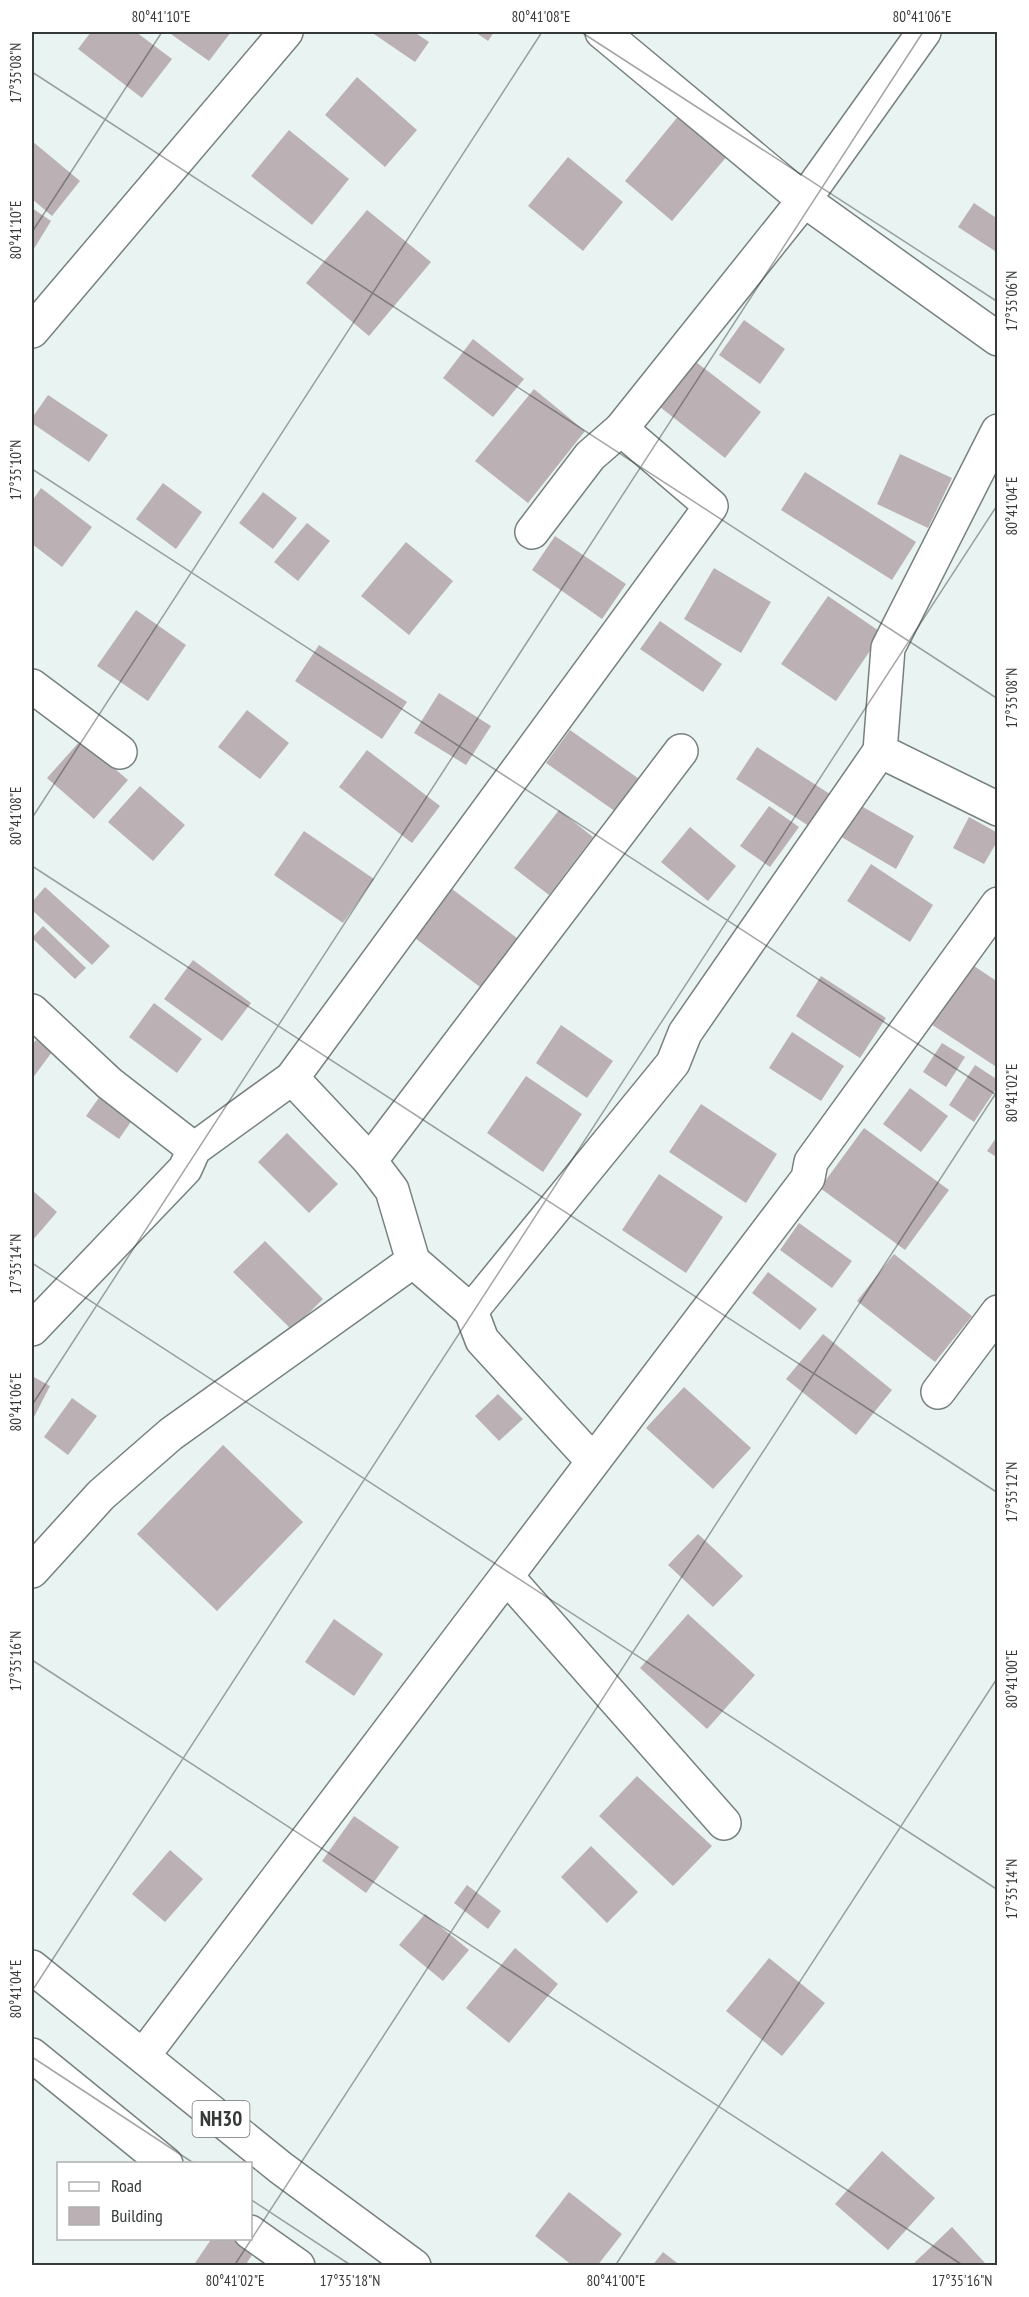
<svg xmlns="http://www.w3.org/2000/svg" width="1029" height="2297" font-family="'PT Sans Narrow',sans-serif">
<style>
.building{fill:#bbb1b5}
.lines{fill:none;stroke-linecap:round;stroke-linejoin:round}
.minor-casing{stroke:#77817f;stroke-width:36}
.highway-casing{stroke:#77817f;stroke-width:36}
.minor{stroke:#fff;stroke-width:33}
.highway{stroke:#fff;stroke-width:33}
.ticks{fill:none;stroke:#353938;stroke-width:1.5;stroke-opacity:0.45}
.labels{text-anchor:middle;stroke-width:6;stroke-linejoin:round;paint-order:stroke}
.shield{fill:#fff;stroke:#727474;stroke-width:1.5}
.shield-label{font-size:21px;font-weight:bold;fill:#353938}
.neatline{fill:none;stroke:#353938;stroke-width:2}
.ticks-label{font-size:15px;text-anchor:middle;fill:#353938}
</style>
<rect width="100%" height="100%" fill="#e9f4f2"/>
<g class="building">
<polygon points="91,32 136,32 172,59 142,98 78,49"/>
<polygon points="168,32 231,32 209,61"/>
<polygon points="371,32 414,32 429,42 415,62"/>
<polygon points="475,32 494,32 488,41"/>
<polygon points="357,77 417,130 385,167 325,115"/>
<polygon points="685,108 734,148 672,221 625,181"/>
<polygon points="289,130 349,179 312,225 251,176"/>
<polygon points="32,141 80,181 52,216 32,199"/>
<polygon points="568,157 623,202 583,251 528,206"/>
<polygon points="974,203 998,219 998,253 958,227"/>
<polygon points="32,208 51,221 32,252"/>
<polygon points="367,210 431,262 369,336 306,283"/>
<polygon points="744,320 785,349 760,384 719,355"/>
<polygon points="473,339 524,379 493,417 443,378"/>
<polygon points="696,362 761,412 725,458 660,407"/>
<polygon points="534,389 585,431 528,503 475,461"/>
<polygon points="48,395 108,435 89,462 32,423 32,418"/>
<polygon points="900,454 952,478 928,528 877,504"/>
<polygon points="805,472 916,542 892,580 781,510"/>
<polygon points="163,483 202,512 176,549 136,519"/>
<polygon points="41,488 92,527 62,567 32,544 32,501"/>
<polygon points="263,492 297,518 273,549 239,523"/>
<polygon points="307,523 330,541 298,581 274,562"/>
<polygon points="555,536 626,584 602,619 532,570"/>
<polygon points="406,542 453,581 409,635 361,596"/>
<polygon points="714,568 771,602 741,653 684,619"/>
<polygon points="828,596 882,633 836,701 781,664"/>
<polygon points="136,610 186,645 148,701 97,666"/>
<polygon points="660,621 722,664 703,692 640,649"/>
<polygon points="319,645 407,702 382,739 295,681"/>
<polygon points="439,693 491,726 466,765 414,733"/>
<polygon points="247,710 289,743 260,779 218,747"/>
<polygon points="570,730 642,781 619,814 546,763"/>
<polygon points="81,740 128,780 94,819 47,778"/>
<polygon points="757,747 833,796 812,828 736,779"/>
<polygon points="367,750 440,806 412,843 339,787"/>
<polygon points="140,786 185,825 153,861 108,822"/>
<polygon points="856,803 914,836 896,869 838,835"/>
<polygon points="769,806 799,827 770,867 740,846"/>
<polygon points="559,810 593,837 549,895 514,868"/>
<polygon points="969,817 998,833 998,840 984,864 953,848"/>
<polygon points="690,827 736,866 708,901 661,862"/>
<polygon points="304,831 374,879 343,923 274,875"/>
<polygon points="871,864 933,905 910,942 847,901"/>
<polygon points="45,887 110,946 92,965 32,910 32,902"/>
<polygon points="452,889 521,941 484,990 415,938"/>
<polygon points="43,926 86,968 75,979 32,938"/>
<polygon points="193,960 251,1003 222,1041 164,999"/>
<polygon points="971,964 998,982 998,1068 931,1024"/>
<polygon points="821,976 886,1018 860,1058 796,1016"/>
<polygon points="154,1003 202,1039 177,1073 129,1037"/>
<polygon points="561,1025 613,1061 587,1098 536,1063"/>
<polygon points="792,1032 844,1066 821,1101 769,1068"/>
<polygon points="36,1040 52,1052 32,1079 32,1045"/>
<polygon points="942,1043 965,1057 946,1087 923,1072"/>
<polygon points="975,1065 998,1080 998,1086 974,1122 949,1105"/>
<polygon points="526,1076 582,1114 543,1172 487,1133"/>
<polygon points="910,1088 948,1116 921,1152 883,1124"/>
<polygon points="103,1092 135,1116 119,1139 86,1116"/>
<polygon points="701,1104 777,1154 746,1203 669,1152"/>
<polygon points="864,1128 949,1190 905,1250 820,1188"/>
<polygon points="287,1133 338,1184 309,1213 258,1162"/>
<polygon points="998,1135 998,1158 987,1151"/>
<polygon points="659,1174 723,1217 686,1273 622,1230"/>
<polygon points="32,1190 57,1212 32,1241"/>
<polygon points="799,1223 852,1261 832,1288 780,1250"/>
<polygon points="265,1241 323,1299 292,1330 233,1272"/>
<polygon points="894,1254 972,1316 935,1362 857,1301"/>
<polygon points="768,1272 817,1309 800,1330 752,1293"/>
<polygon points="823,1334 892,1390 856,1435 786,1379"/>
<polygon points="32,1376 50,1386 32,1421"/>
<polygon points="684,1387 751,1448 713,1489 646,1428"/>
<polygon points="498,1394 523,1419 499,1441 475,1416"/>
<polygon points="72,1398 97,1416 68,1455 44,1437"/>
<polygon points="223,1445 303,1522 217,1611 137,1534"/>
<polygon points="698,1534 743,1576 713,1607 668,1565"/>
<polygon points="688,1614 755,1675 707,1729 640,1668"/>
<polygon points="334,1619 383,1654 354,1696 305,1662"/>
<polygon points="637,1776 712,1846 673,1886 599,1816"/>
<polygon points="354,1816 399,1847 366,1893 322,1861"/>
<polygon points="591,1846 638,1892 607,1923 561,1877"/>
<polygon points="170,1850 203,1879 165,1922 132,1894"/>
<polygon points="467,1885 501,1911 488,1929 454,1903"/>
<polygon points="425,1914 469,1950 443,1981 399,1945"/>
<polygon points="515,1948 558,1984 509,2043 466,2008"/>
<polygon points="769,1958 825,2003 782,2056 726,2011"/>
<polygon points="882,2151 935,2198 888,2250 835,2204"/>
<polygon points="569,2192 622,2234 597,2266 573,2266 535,2236"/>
<polygon points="952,2227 985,2263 982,2266 911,2266"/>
<polygon points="212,2238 245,2238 257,2247 245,2266 193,2266"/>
<polygon points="663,2252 681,2266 652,2266"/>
</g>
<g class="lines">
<defs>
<g id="minor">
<polyline points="602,32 804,200 998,339"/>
<polyline points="32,331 286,32"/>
<polyline points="998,431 888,648 880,751 998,809"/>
<polyline points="532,532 590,456 621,429 804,200 924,32"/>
<polyline points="32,686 120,752"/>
<polyline points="32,1011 109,1083 194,1149"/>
<polyline points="292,1078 370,1161 392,1190 413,1261 471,1311 482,1340 592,1460"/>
<polyline points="370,1161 681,751"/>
<polyline points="471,1311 673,1063 685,1033 880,751"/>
<polyline points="32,1329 185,1169 194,1149 292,1078 711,506 621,429"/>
<polyline points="938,1392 998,1312"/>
<polyline points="32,1571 101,1495 171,1434 413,1261"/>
<polyline points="507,1577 724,1823"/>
<path d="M143,2056c222,-292 442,-586 665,-878l3,-16 187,-258"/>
</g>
<g id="highway">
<polyline points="32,1967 281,2168 414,2266"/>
<polyline points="32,2055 166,2164"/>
<polyline points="250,2232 298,2266"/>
</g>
</defs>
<use href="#minor" class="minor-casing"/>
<use href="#highway" class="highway-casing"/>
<use href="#minor" class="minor"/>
<use href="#highway" class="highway"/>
</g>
<path class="ticks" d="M581,32l417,270M32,72l966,627M32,232l130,-200M32,469l966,627M32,818l510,-786M32,866l966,627M32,1263l966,627M32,1405l891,-1373M32,1660l932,606M32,1991l966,-1487M32,2057l163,107M250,2199l102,67M234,2266l764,-1176M615,2266l383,-589M996,2266l2,-3"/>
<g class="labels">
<rect class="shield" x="192.5" y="2101" width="57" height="36" rx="4.5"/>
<g class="shield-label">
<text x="221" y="2126">NH30</text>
</g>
</g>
<rect width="1029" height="2297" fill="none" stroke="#ffffff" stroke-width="66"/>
<rect x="57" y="2162" width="195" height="78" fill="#ffffff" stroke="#aeb0af" stroke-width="1.5"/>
<rect x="69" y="2182" width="30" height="9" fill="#ffffff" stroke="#aeb0af" stroke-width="1.5"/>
<text x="111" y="2192" font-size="18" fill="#353938">Road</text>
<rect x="69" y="2207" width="30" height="18" fill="#bbb1b5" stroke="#aeb0af" stroke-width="1.5"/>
<text x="111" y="2222" font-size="18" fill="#353938">Building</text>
<rect x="33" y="33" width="963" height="2231" class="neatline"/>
<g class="ticks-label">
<text x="161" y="22">80°41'10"E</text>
<text x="541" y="22">80°41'08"E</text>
<text x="922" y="22">80°41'06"E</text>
<text transform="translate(16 73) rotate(-90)" y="5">17°35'08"N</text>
<text transform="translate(16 230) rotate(-90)" y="5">80°41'10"E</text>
<text transform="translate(1012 301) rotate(-90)" y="5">17°35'06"N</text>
<text transform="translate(16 470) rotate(-90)" y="5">17°35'10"N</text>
<text transform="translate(1012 506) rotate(-90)" y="5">80°41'04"E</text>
<text transform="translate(1012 698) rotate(-90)" y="5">17°35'08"N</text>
<text transform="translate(16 816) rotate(-90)" y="5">80°41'08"E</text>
<text transform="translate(1012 1093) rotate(-90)" y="5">80°41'02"E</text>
<text transform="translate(16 1264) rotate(-90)" y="5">17°35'14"N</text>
<text transform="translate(16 1402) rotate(-90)" y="5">80°41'06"E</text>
<text transform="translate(1012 1492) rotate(-90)" y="5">17°35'12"N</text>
<text transform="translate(16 1661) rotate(-90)" y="5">17°35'16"N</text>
<text transform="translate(1012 1679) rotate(-90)" y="5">80°41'00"E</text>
<text transform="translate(1012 1889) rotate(-90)" y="5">17°35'14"N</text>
<text transform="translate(16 1989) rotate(-90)" y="5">80°41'04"E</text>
<text x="235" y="2286">80°41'02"E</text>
<text x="350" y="2286">17°35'18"N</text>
<text x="616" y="2286">80°41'00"E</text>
<text x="962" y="2286">17°35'16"N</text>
</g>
</svg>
